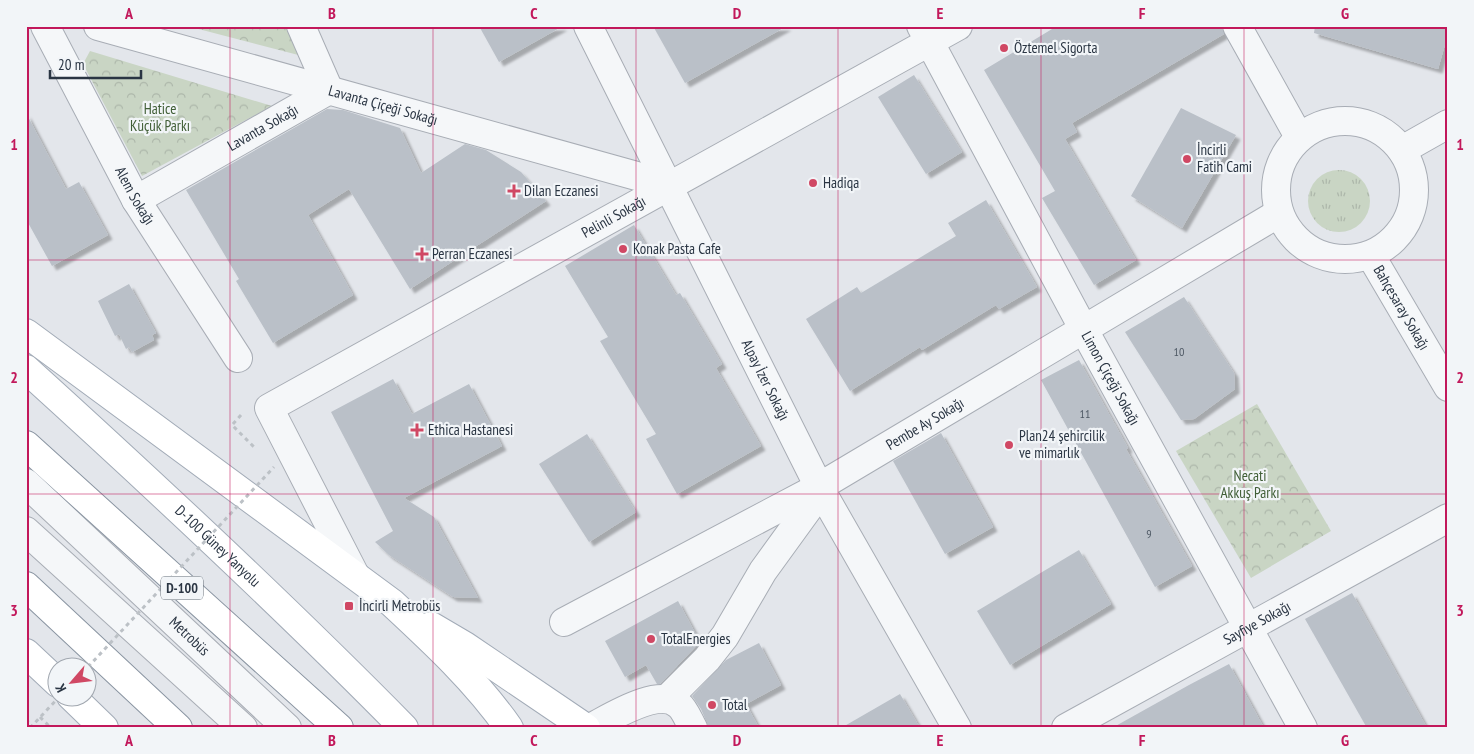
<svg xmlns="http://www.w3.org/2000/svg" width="1474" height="754" font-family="'PT Sans Narrow',sans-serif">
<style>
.grass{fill:url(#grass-tufts)}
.forest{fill:url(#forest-crowns)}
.building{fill:#bac0c8;filter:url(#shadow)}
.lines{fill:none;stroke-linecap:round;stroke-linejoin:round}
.minor-casing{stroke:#a8adb5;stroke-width:30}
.major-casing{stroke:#a2abb7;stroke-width:30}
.highway-casing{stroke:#8a95a2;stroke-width:30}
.path{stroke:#bcc1c6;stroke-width:3;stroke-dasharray:4 4;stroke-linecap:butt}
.minor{stroke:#f5f7f9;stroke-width:28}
.major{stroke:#fff;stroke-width:28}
.highway{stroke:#fff;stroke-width:28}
.path-bridge{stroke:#bcc1c6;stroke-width:3;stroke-dasharray:4 4;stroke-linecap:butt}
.grid{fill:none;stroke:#c2185b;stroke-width:1;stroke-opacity:0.55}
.poi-dot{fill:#d04864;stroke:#f2f5f8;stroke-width:2}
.labels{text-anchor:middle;stroke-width:4.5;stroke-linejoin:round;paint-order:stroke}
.number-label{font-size:12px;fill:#4e5864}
.shield{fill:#f2f5f8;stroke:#666f79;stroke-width:1}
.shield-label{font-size:14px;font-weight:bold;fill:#2a3543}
.poi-label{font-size:15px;fill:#2a3543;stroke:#f2f5f8;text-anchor:start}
.street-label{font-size:15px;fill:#2a3543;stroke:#f2f5f8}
.park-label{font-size:15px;fill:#415f37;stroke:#f2f5f8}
.neatline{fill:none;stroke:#c2185b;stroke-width:2}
.grid-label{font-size:16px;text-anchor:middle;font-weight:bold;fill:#c2185b}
</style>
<defs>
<pattern id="grass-tufts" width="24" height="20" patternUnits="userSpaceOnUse" patternTransform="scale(1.25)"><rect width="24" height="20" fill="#c9d5c4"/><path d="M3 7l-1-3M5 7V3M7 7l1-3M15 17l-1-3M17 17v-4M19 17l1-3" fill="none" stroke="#adb7aa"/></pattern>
<pattern id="forest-crowns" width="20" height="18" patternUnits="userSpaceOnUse" patternTransform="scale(1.25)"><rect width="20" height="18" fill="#c9d5c4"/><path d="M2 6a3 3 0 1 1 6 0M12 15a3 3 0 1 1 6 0" fill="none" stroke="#adb7aa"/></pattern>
<filter id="shadow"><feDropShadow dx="4.5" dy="4.5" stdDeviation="1" flood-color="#0004"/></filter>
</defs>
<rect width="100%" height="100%" fill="#e3e6eb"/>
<circle class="grass" cx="1339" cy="201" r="31"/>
<g class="forest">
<polygon points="187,26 293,26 306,57"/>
<polygon points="90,51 272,106 142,176 83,64"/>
<polygon points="1257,404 1331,531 1251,578 1176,451"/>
</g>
<g class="building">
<polygon points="479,26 563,26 499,62"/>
<polygon points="653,26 787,26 685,83"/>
<polygon points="1057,26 1221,26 1224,34 1072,123 1077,132 1065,139 1136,260 1094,285 1042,198 1055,191 984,70"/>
<polygon points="1315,26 1448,26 1448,34 1438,69 1314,33"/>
<polygon points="914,75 962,152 926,174 878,97"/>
<polygon points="1181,108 1236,135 1182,228 1131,196"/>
<polygon points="327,109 343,110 400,128 421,173 465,144 486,150 521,172 546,201 410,289 349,189 308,215 353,295 273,343 236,281 239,279 186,190"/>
<polygon points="26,113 66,189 79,182 108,235 52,266 26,219"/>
<polygon points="986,200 1037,287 999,309 996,305 922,350 920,347 850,391 806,319 857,287 861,293 956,236 948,223"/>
<polygon points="634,225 676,295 680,293 722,364 716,368 761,446 677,494 646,439 656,434 600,341 608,337 565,266"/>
<polygon points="129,284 156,333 152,335 154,340 132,352 129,347 126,349 119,334 115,336 98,301"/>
<polygon points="1184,297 1234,373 1235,389 1194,419 1181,420 1125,332"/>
<polygon points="1079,360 1128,448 1126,449 1192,566 1155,587 1041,380"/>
<polygon points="393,379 412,414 469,384 502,446 404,498 434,517 478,598 453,597 389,555 375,542 393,531 331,412"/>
<polygon points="941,433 993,527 945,554 893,461"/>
<polygon points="587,434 636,512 589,542 539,464"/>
<polygon points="1079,550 1111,604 1010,665 977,611"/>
<polygon points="1352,593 1427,728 1367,728 1305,619"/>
<polygon points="678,601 700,642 660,684 657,684 646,665 625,677 605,641"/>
<polygon points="759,643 781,685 746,704 759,728 709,728 701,709 692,696 726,660"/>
<polygon points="1229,664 1264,728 1112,728 1189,685"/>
<polygon points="900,694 920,728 841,728"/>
</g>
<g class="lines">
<defs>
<g id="minor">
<path id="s1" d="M45,26l91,174 102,158"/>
<path id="s2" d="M98,26l571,159"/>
<polyline points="301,26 329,90"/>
<path id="s3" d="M588,26l231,461 138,241"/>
<path id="s4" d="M921,26l163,304 219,398"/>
<polyline points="1237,26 1299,137"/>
<circle cx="1345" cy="190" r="69"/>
<polyline points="1402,150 1448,124"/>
<path id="s5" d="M136,200l193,-110"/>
<path id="s6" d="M1371,256l77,131"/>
<path id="s7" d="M26,483l261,245"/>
<polyline points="26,531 243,728"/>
<path id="s8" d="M355,575l-86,-167 689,-382"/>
<path id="s9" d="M564,622l255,-135 460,-274"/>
<polyline points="668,698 707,659 725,636 763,571 813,502 819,487"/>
<path d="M590,728c20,-10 69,-42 89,-23 6,5 10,16 14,23"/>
<path id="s10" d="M1066,728l382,-210"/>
</g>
<g id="major">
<path d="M26,333l366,270c42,39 84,78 117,125"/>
<path id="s11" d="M26,369c129,117 256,235 378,359"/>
<polyline points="431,626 465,646 586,728"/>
<polyline points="26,653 58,683"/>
<polyline points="71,696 104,728"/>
</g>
<g id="highway">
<polyline points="26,445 339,728"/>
<polyline points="26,586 178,728"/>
</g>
</defs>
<use href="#minor" class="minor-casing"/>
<use href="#major" class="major-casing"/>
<use href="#highway" class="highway-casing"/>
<g class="path">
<polyline points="241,415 232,425 254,447"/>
<polyline points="40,717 51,728"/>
<polyline points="26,719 33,728"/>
</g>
<use href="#minor" class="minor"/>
<use href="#major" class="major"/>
<use href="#highway" class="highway"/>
<g class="path-bridge">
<polyline points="88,667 274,467"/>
<polyline points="30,728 60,696"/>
</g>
</g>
<path class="grid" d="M230,26v702M433,26v702M636,26v702M838,26v702M1041,26v702M1244,26v702M26,260h1422M26,494h1422"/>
<g class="poi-dot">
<circle cx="1004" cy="48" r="5"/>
<circle cx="1187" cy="159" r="5"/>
<circle cx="813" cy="183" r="5"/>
<path d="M511.5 183.5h5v5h5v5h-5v5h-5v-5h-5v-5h5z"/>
<circle cx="623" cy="249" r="5"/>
<path d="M419.5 246.5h5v5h5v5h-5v5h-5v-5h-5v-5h5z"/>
<path d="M414.5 422.5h5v5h5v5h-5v5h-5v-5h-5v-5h5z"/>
<circle cx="1009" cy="445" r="5"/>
<rect x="344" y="601" width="10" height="10" rx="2.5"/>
<circle cx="651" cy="639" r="5"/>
<circle cx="712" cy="705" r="5"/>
</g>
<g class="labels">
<g class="number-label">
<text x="1179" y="356">10</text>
<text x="1085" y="418">11</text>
<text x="1149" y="538">9</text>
</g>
<rect class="shield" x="161" y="576.5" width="42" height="23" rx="4"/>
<g class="shield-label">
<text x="182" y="593">D-100</text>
</g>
<g class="poi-label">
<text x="1014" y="53">Öztemel Sigorta</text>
<text x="1197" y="155">İncirli<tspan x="1197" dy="17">Fatih Cami</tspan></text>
<text x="823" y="188">Hadiqa</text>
<text x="524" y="196">Dilan Eczanesi</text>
<text x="633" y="254">Konak Pasta Cafe</text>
<text x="432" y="259">Perran Eczanesi</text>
<text x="428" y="435">Ethica Hastanesi</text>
<text x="1019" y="441">Plan24 şehircilik<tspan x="1019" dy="17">ve mimarlık</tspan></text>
<text x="359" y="611">İncirli Metrobüs</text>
<text x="661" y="644">TotalEnergies</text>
<text x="722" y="710">Total</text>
</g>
<g class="street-label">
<text dy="5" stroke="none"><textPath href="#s2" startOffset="296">Lavanta Çiçeği Sokağı</textPath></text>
<text dy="5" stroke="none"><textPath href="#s5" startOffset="146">Lavanta Sokağı</textPath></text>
<text dy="5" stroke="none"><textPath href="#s1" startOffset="192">Alem Sokağı</textPath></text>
<text dy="5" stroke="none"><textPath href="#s8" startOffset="582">Pelinli Sokağı</textPath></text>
<text dy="5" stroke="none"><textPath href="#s6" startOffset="60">Bahçesaray Sokağı</textPath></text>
<text dy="5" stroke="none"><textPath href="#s4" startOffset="400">Limon Çiçeği Sokağı</textPath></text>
<text dy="5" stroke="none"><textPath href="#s3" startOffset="396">Alpay İzer Sokağı</textPath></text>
<text dy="5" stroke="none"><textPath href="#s9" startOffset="412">Pembe Ay Sokağı</textPath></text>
<text dy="5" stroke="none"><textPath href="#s11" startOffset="261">D-100 Güney Yanyolu</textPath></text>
<text dy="5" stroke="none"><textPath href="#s10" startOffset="218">Sayfiye Sokağı</textPath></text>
<text dy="5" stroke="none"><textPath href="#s7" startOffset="224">Metrobüs</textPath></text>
</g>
<g class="park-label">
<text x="160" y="114">Hatice<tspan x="160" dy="17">Küçük Parkı</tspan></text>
<text x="1250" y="481">Necati<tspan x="1250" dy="17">Akkuş Parkı</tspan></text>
</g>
</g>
<rect width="1474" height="754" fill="none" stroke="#f2f5f8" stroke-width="55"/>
<g transform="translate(72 682) rotate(242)"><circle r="24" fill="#f2f5f8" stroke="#a2a8b0"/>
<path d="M0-4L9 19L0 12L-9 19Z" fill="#d04864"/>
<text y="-8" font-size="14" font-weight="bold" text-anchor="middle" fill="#2a3543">K</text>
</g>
<path d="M50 70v8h91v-8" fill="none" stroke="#2a3543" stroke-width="2.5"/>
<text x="58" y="70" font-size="15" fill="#2a3543" stroke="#f2f5f8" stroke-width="4" paint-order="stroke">20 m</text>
<rect x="28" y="28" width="1418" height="698" class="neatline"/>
<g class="grid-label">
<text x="129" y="19">A</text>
<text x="332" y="19">B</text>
<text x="534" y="19">C</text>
<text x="737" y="19">D</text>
<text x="940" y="19">E</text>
<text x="1142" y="19">F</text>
<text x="1345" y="19">G</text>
<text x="14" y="150">1</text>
<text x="1460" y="150">1</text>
<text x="14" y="383">2</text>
<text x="1460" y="383">2</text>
<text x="14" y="616">3</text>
<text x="1460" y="616">3</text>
<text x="129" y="746">A</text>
<text x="332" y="746">B</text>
<text x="534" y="746">C</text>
<text x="737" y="746">D</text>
<text x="940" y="746">E</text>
<text x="1142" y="746">F</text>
<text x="1345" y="746">G</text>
</g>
</svg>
